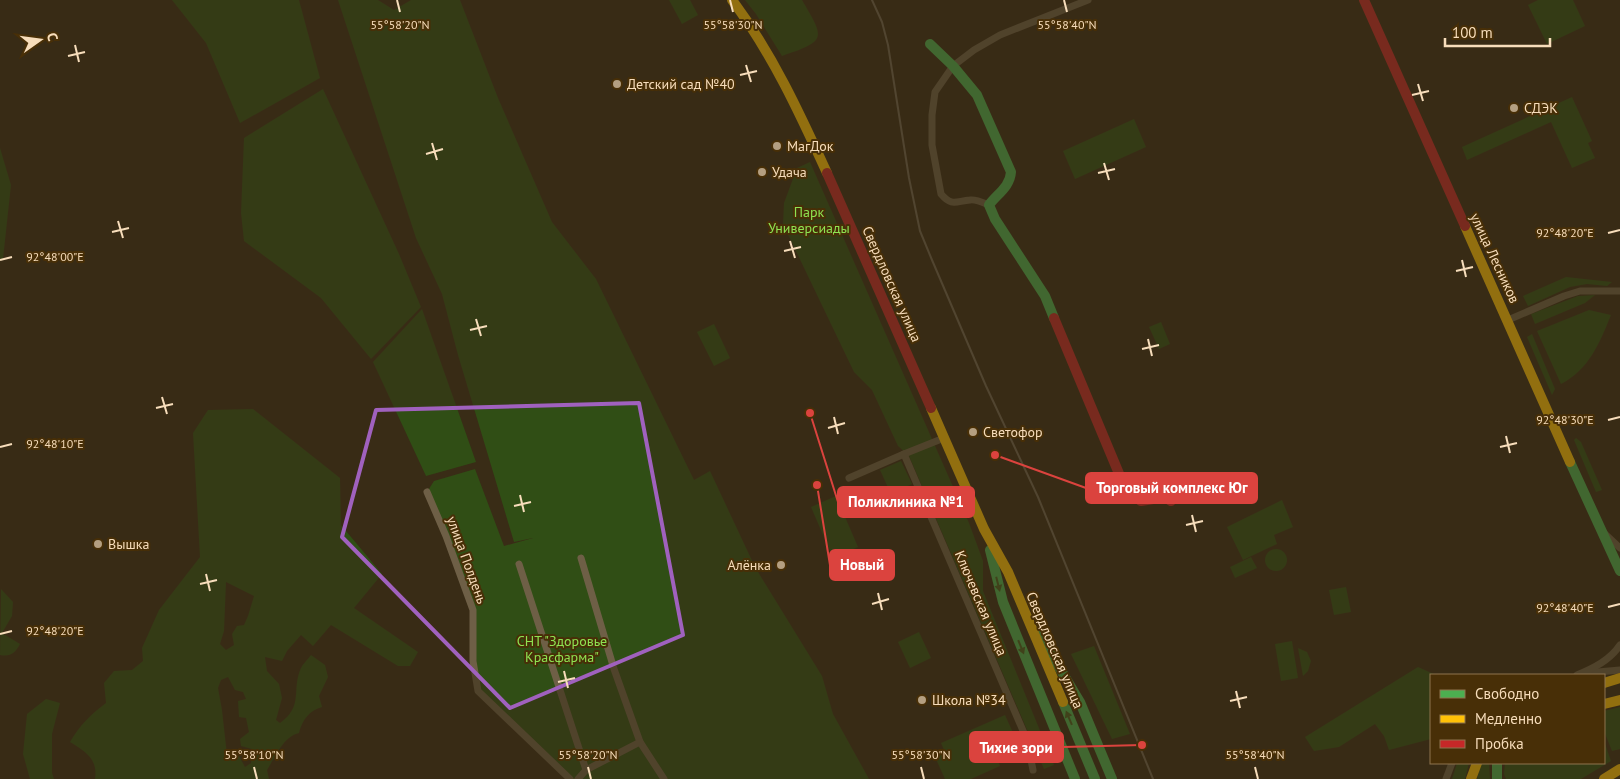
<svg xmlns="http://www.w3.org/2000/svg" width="1620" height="779" font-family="'PT Sans',sans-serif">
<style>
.green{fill:#304e15;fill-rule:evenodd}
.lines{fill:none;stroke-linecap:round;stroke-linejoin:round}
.street{stroke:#6e5f46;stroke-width:7}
.fast{stroke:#4caf50;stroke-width:10}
.slow{stroke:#ffc107;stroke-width:10}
.jam{stroke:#c62828;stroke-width:10}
.rail{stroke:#706450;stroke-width:2}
.oneway{fill:#495c21}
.marked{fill:none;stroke:#a061be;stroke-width:4;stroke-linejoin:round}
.ticks{fill:none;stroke:#f7ddbb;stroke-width:2}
.poi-dot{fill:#b49f81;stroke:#482f07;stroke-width:2}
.labels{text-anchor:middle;stroke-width:4;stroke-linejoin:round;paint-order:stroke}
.poi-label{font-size:14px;fill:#f7ddbb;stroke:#482f07;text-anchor:start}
.park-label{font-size:14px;fill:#8ee352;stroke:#482f07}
.street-label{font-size:14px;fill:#f7ddbb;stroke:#482f07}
.ticks-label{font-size:12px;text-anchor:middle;fill:#f7ddbb;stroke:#482f07;stroke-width:4;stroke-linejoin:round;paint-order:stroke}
.leader{fill:none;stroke:#db433e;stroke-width:2}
.callout-dot{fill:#db433e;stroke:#482f07;stroke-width:2}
.callout{fill:#db433e;stroke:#db433e;stroke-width:2}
.callout-label{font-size:15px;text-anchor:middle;font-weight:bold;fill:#fff}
</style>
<rect width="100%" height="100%" fill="#392c16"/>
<g class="green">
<polygon points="172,0 299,0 320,78 240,123 206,43"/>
<polygon points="338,0 378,0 394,10 411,0 460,0 498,98 552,222 596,279 694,480 710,471 755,567 822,676 833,714 869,779 570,779 478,691 473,610 427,492 434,481 475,469 504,546 533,538 514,542 458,355 442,294 416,238"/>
<polygon points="669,0 690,0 698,15 682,24"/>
<path d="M745,0h57c23,39 25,41 -20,56l-26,-42z"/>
<polygon points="1538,0 1573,0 1585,26 1547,44 1528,5"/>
<polygon points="323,89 399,254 421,307 371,359 321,298 244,241 241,213 244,138"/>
<polygon points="1572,97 1592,141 1588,143 1595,158 1572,168 1551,122 1467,160 1462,147"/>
<polygon points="1134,119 1146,147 1075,179 1063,151"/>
<polygon points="0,148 11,185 3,259 0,261"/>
<polygon points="810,162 969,523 983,561 983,591 1054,765 1044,769 909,456 898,446 872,390 854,372 783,224 784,203 797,168"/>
<polygon points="1566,277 1612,282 1607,286 1587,284 1570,287 1528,306 1523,296"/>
<polygon points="1595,295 1585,303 1535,324 1531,314 1578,296"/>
<polygon points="422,309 476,462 426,476 373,362"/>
<path d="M1589,310l22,5c-11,27 -22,55 -50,69l-24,-53z"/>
<polygon points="1161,322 1170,344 1159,349 1149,327"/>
<polygon points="714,324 730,358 714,366 697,332"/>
<polygon points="1532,334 1555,389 1552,395 1527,337"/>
<path d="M253,409l87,69 1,47 41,49 -28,34 64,44 -8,14h-12l-67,-41 -18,21 -12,-11 -14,16 -5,10 -17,-4 2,14 12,13 3,14 -6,22 4,3c24,-17 11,-33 21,-55 2,-4 7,-9 10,-13l14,10 3,12 -9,19 3,11c-12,3 -20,13 -23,26 -15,3 -24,24 -32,37l2,9h-174c3,-20 -9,-27 -25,-37 9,-16 21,-28 36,-39l-2,-20 10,-12 18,-1 11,-9 -1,-13 17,-38 41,-53 -7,-124 15,-23zM226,582l28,14 -6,20 -4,9 -7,1 -5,8 2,11 -8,5 -6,-6 4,-13zM228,677l7,13 8,2 3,7 -8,2 1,16 7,1 3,14 -9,7 1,7 11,3 -1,14 -6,4 -6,-11 -12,-1 -5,-45 -4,-22 3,-8z"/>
<polygon points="1576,438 1581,442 1602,490 1596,492 1574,440"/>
<polygon points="901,461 912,484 891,494 880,470"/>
<polygon points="836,496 858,547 833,558 811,507"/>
<polygon points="1282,500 1293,527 1274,535 1277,544 1243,560 1227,527"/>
<circle cx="1276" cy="560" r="11"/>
<polygon points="1251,557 1257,568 1235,578 1230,567"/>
<polygon points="1346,587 1351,612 1334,615 1329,590"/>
<path d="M1,589l12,13 -1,14 -10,17 18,11c-5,9 -9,13 -20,11z"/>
<polygon points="919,632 931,658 910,668 898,642"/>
<polygon points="1292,641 1298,678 1281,681 1275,644"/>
<polygon points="1094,646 1130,734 1112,739 1071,654"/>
<polygon points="1298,648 1307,652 1311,661 1308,671 1303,676"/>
<polygon points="1418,667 1436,675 1431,675 1431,739 1389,750 1384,736 1375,724 1339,747 1314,751 1305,737"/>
<polygon points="46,699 60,703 52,734 52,773 54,779 30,779 23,754 27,714"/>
<polygon points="1620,707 1620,749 1612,751 1604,731 1604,711"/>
<polygon points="1005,715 1019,746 996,756 1000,766 971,779 945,779 935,757 945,752 941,743"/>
<polygon points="1604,741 1611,761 1581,779 1506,779 1504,774 1505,763 1604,763"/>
<polygon points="1457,763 1469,763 1465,779 1452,779"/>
<polygon points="1481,763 1489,763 1490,779 1477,779"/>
</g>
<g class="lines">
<g class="street">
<path d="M989,205c-5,-2 -13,-6 -19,-5 -14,1 -18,7 -29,-6l-9,-49v-30l3,-23 18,-26 21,-16 26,-15 88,-35"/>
<polyline points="1508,320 1564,296 1580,291 1620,291"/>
<polyline points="904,454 944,438"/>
<polyline points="849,478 904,454 1027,740 1033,770"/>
<polyline points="427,492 446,536 473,610 473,661 478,691 570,779"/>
<polyline points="1604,533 1620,548"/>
<polyline points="581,558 614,669 640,742 664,779"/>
<polyline points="519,564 586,770"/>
<polyline points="1587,673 1620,670"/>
<path d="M1577,675c17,-7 33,-15 43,-30"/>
<polyline points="578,779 586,770 640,742"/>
<polyline points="1446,779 1452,763"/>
</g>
<g class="fast">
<path d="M930,44l23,22 24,29 34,77c-1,15 -14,22 -22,33l6,14 50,77 9,22"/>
<polyline points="1570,462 1620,571"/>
<polyline points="990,550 1003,602 1075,779"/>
<polyline points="1038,632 1080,702 1112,779"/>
<polyline points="1063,702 1095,779"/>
<polyline points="1497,763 1497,779"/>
</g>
<g class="slow">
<path d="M732,0c40,53 68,114 95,173"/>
<polyline points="1465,226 1570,462"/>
<polyline points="931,408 984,529 1008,572 1063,702"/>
<polyline points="1604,683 1620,678"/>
<polyline points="1604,704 1620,700"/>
<polyline points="1471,779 1477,763"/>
<polyline points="1604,779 1620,769"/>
</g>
<g class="jam">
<polyline points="1364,0 1465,226"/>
<polyline points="827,173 931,408"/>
<polyline points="1054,318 1125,488 1141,501 1165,497 1171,501"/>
</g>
<polyline class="rail" points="872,0 882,22 888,45 909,178 920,231 932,260 986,386 1038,497 1153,779"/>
</g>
<defs><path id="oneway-solid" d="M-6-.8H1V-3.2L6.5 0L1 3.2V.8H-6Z" transform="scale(1.25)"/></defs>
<g class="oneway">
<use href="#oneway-solid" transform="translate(998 584) rotate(76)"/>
<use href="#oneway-solid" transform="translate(1021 647) rotate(68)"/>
<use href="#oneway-solid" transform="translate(1069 718) rotate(-113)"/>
</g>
<path d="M0 0H1620V779H0ZM639,403l44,232 -173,73 -168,-171 34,-127z" fill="#392c16" fill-opacity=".55" fill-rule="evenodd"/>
<path class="marked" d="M639,403l44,232 -173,73 -168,-171 34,-127z"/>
<path class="ticks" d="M397,0l3,12M730,0l3,12M1064,0l3,12M75,45l4,17M68,56l17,-4M746,65l5,17M740,75l17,-4M1418,84l5,17M1412,95l17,-4M432,143l5,17M426,154l17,-5M1104,163l5,17M1098,173l17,-4M118,221l5,17M112,232l17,-4M1608,233l12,-3M790,241l5,17M784,251l17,-4M0,260l12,-3M1462,260l4,17M1456,271l17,-4M476,319l5,17M470,330l17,-4M1148,339l4,17M1142,349l17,-4M162,397l5,17M156,408l17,-4M834,417l4,17M1608,420l12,-3M828,428l17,-5M1506,436l4,17M0,447l12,-3M1500,447l17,-4M520,495l4,17M514,506l17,-4M1192,515l4,17M1186,525l17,-4M206,574l4,17M200,584l17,-4M878,593l4,17M872,604l17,-5M1608,607l12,-3M0,634l12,-3M564,671l4,17M558,682l17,-4M1236,691l4,17M1230,701l17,-4M254,767l3,12M588,767l3,12M921,767l3,12M1255,767l3,12"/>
<g class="poi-dot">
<circle cx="617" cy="84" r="5"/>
<circle cx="1514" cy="108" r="5"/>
<circle cx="777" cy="146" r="5"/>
<circle cx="762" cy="172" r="5"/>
<circle cx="973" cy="432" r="5"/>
<circle cx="98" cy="544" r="5"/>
<circle cx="781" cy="565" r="5"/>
<circle cx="922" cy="700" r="5"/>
</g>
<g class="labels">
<g class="poi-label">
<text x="627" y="89">Детский сад №40</text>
<text x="1524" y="113">СДЭК</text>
<text x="787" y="151">МагДок</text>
<text x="772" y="177">Удача</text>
<text x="983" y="437">Светофор</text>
<text x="108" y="549">Вышка</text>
<text x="771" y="570" text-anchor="end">Алёнка</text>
<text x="932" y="705">Школа №34</text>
</g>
<g class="park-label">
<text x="809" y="217">Парк<tspan x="809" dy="16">Универсиады</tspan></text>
<text x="562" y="646">СНТ "Здоровье<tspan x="562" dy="16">Красфарма"</tspan></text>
</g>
<g class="street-label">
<text transform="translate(1495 258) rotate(65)" y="5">улица Лесников</text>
<text transform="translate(892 284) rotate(66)" y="5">Свердловская улица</text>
<text transform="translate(467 560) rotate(70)" y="5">улица Полдень</text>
<text transform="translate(981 603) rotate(67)" y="5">Ключевская улица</text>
<text transform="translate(1055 650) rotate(67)" y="5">Свердловская улица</text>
</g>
</g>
<g class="ticks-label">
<text x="400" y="29">55°58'20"N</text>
<text x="733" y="29">55°58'30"N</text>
<text x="1067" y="29">55°58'40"N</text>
<text x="1565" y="237">92°48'20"E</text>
<text x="55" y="261">92°48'00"E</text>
<text x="1565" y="424">92°48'30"E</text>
<text x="55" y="448">92°48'10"E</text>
<text x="1565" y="612">92°48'40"E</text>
<text x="55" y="635">92°48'20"E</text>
<text x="254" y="759">55°58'10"N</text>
<text x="588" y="759">55°58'20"N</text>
<text x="921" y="759">55°58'30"N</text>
<text x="1255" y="759">55°58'40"N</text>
</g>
<path class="leader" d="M995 455L1086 488M810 413L838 502M817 485L830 565M1142 745L1063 747"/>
<g class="callout-dot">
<circle cx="995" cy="455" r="5"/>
<circle cx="810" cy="413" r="5"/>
<circle cx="817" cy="485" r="5"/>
<circle cx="1142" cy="745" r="5"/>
</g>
<g class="callout">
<rect x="1086" y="473" width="171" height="30" rx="5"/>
<rect x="838" y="487" width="136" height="30" rx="5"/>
<rect x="830" y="550" width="64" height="30" rx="5"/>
<rect x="970" y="732" width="93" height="30" rx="5"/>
</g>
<g class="callout-label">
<text x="1172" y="493">Торговый комплекс Юг</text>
<text x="906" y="507">Поликлиника №1</text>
<text x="862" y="570">Новый</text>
<text x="1016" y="753">Тихие зори</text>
</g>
<rect x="1430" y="674" width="175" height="90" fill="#482f07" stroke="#8e754f"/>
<rect x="1440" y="690" width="25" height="8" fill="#4caf50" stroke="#8e754f"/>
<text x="1475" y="699" font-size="15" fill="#f7ddbb">Свободно</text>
<rect x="1440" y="715" width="25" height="8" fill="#ffc107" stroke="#8e754f"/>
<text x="1475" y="724" font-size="15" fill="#f7ddbb">Медленно</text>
<rect x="1440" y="740" width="25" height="8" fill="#c62828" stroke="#8e754f"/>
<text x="1475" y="749" font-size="15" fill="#f7ddbb">Пробка</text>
<g transform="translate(40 40) rotate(76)" stroke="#482f07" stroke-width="4" paint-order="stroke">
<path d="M0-4L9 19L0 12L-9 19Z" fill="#f7ddbb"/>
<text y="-8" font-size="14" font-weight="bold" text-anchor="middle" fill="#f7ddbb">С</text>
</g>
<path d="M1445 38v8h105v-8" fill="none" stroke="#f7ddbb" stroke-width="2.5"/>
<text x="1452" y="38" font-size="15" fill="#f7ddbb" stroke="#482f07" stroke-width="4" paint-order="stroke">100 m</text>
</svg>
